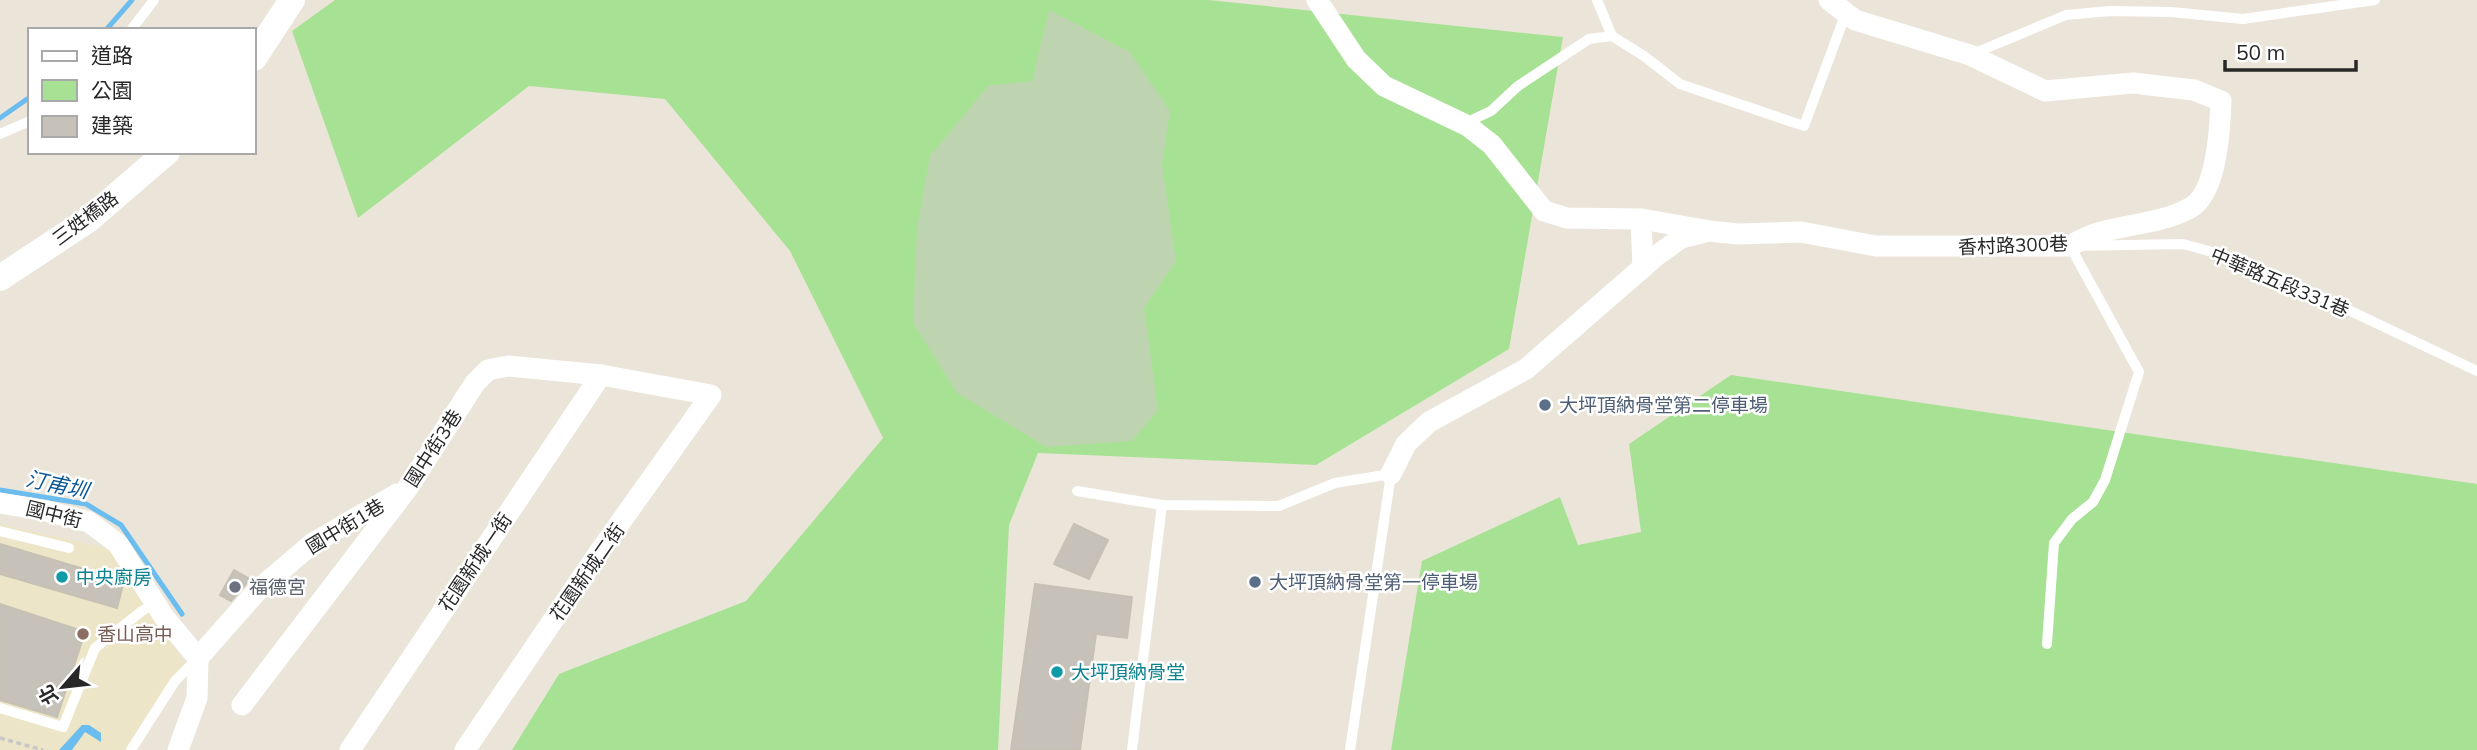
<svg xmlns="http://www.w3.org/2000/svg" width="2477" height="750" font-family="Mulish,'Noto Sans TC',sans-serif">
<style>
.education{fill:#ede5c8}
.green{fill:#a7e294}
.cemetery{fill:#bed4b0}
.water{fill:#6abdee}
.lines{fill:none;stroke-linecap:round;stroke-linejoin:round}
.stream{stroke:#6abdee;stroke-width:5}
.building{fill:#c6c1b9;stroke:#c5c1b3;stroke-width:2}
.path{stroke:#c7c7c7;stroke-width:3.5;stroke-dasharray:5 3.5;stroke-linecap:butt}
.service{stroke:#fff;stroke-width:10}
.minor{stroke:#fff;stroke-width:21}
.tertiary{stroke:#fff;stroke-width:26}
.service-dot{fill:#5c6f8a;stroke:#fff;stroke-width:2.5}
.culture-dot{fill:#0f9aa8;stroke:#fff;stroke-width:2.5}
.worship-dot{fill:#6b7280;stroke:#fff;stroke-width:2.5}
.education-dot{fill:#8d6e63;stroke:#fff;stroke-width:2.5}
.labels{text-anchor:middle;stroke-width:5;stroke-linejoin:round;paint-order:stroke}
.street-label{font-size:19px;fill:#282828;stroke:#fff}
.service-label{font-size:19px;fill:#4e5e75;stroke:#fff;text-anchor:start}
.culture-label{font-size:19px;fill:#0d838f;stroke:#fff;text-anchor:start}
.worship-label{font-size:19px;fill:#5b616d;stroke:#fff;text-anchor:start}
.education-label{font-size:19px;fill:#785e54;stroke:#fff;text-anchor:start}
.water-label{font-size:21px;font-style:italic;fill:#0d5997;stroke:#fff}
</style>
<rect width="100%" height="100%" fill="#ebe5d9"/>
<polygon class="education" points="0,524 111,549 184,663 126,750 0,750"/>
<g class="green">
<polygon points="335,0 1209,0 1563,37 1509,349 1316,465 1038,453 1009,525 998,750 512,750 559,674 746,601 883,438 790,251 665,99 529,86 358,218 292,31"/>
<polygon points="1731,375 2477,484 2477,750 1391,750 1422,561 1560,497 1578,545 1641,532 1629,444"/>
</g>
<polygon class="cemetery" points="1049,10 1130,52 1170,111 1162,164 1176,261 1144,308 1158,410 1132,441 1046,447 957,393 913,323 917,228 930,156 988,86 1032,81"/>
<polygon class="water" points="82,725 89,725 101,733 101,742 85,732 72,750 59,750"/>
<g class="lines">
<g class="stream">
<polyline points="106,30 132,0"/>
<polyline points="0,118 30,97"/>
<polyline points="0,490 86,504 121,525 182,614"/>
</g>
</g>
<g class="building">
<polygon points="1074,524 1108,540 1089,579 1054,564"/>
<polygon points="0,544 124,581 117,608 0,574"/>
<polygon points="234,570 250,579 231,601 220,595"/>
<polygon points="1035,584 1132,597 1127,638 1096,634 1080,750 1011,750"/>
<polygon points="0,604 85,632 57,717 0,700"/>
</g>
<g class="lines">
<polyline class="path" points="0,738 43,750"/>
<g class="service">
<polyline points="1597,0 1612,36"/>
<polyline points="131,30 154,0"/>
<polyline points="1970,55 2066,15 2110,11 2171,12 2243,19 2375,0"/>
<polyline points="1468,126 1474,119 1491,111 1518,86 1589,39 1612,36 1644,56 1680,84 1804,126 1846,13"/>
<polyline points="0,134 30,121"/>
<polyline points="1077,491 1162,505 1279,506 1335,483 1391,474 1350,750"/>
<polyline points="0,531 69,548"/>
<polyline points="2047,644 2054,543 2072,519 2093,502 2105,480 2139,372 2070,246 2183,244 2216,253 2279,277 2477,371"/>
<polyline points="0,708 63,727 95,648 142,611 155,603"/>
<polyline points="131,750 175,681 196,660"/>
<polyline points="1132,750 1162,505"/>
</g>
<g class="minor">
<polyline points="1317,0 1356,59 1384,86 1468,126 1492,145 1544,211 1567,218 1641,219 1705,230"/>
<polyline points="1641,219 1643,268"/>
<path d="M1391,474l15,-30 23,-22 97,-53 130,-113 25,-18 28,-7 29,3 63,-2 75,14h194c8,-4 16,-10 25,-12 30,-10 66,-10 95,-26 27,-15 30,-79 31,-107l-27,-11 -61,-7 -88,8 -75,-36 -115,-35 -26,-20"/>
<polyline points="0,503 43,510 89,522 118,544 164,617 198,658 197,698 178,750"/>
<polyline points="198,658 259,589 313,543 397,494"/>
<polyline points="242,705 407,489 475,383 488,370 508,366 601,375 711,395 600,551 465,750"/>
<polyline points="350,750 601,375"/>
</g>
<g class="tertiary">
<polyline points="254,58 292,0"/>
<polyline points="0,278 88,220 167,152"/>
</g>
</g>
<g class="service-dot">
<circle cx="1545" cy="405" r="7"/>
<circle cx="1255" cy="582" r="7"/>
</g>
<g class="culture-dot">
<circle cx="62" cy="577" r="7"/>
<circle cx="1057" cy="672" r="7"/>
</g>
<circle class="worship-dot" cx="235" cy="587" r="7"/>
<circle class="education-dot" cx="83" cy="634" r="7"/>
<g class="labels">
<g class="street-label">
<text transform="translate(85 218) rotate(-37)" y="7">三姓橋路</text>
<text transform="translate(2013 245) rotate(-2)" y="7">香村路300巷</text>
<text transform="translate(2280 282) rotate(23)" y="7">中華路五段331巷</text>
<text transform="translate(433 448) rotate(-57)" y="7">國中街3巷</text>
<text transform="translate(54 514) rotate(14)" y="7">國中街</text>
<text transform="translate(345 526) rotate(-31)" y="7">國中街1巷</text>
<text transform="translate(475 562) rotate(-56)" y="7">花園新城一街</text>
<text transform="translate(587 572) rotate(-55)" y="7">花園新城二街</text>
</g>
<g class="service-label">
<text x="1559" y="412">大坪頂納骨堂第二停車場</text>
<text x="1269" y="589">大坪頂納骨堂第一停車場</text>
</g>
<g class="culture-label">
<text x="76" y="584">中央廚房</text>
<text x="1071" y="679">大坪頂納骨堂</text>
</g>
<g class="worship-label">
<text x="249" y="594">福德宮</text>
</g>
<g class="education-label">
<text x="97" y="641">香山高中</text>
</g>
<g class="water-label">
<text transform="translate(57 485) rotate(12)" y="7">汀甫圳</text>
</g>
</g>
<rect x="28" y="28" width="228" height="126" fill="#ffffff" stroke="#a9a9a9" stroke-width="2"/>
<rect x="42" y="51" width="35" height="10" fill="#ffffff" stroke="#a9a9a9" stroke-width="2"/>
<text x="91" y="63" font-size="21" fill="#282828">道路</text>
<rect x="42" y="80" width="35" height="21" fill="#a7e294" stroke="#a9a9a9" stroke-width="2"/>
<text x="91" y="98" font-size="21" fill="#282828">公園</text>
<rect x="42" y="116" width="35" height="21" fill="#c6c1b9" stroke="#a9a9a9" stroke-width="2"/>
<text x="91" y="133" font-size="21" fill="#282828">建築</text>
<g transform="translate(63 687) rotate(242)" stroke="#ffffff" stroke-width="5" paint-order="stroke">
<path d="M0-5L12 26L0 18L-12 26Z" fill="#282828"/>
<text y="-10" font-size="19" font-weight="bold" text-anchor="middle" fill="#282828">北</text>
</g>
<path d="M2225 60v10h131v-10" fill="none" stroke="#282828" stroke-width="3.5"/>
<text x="2236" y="60" font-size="21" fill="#282828" stroke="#ffffff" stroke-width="5" paint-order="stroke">50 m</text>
</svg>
